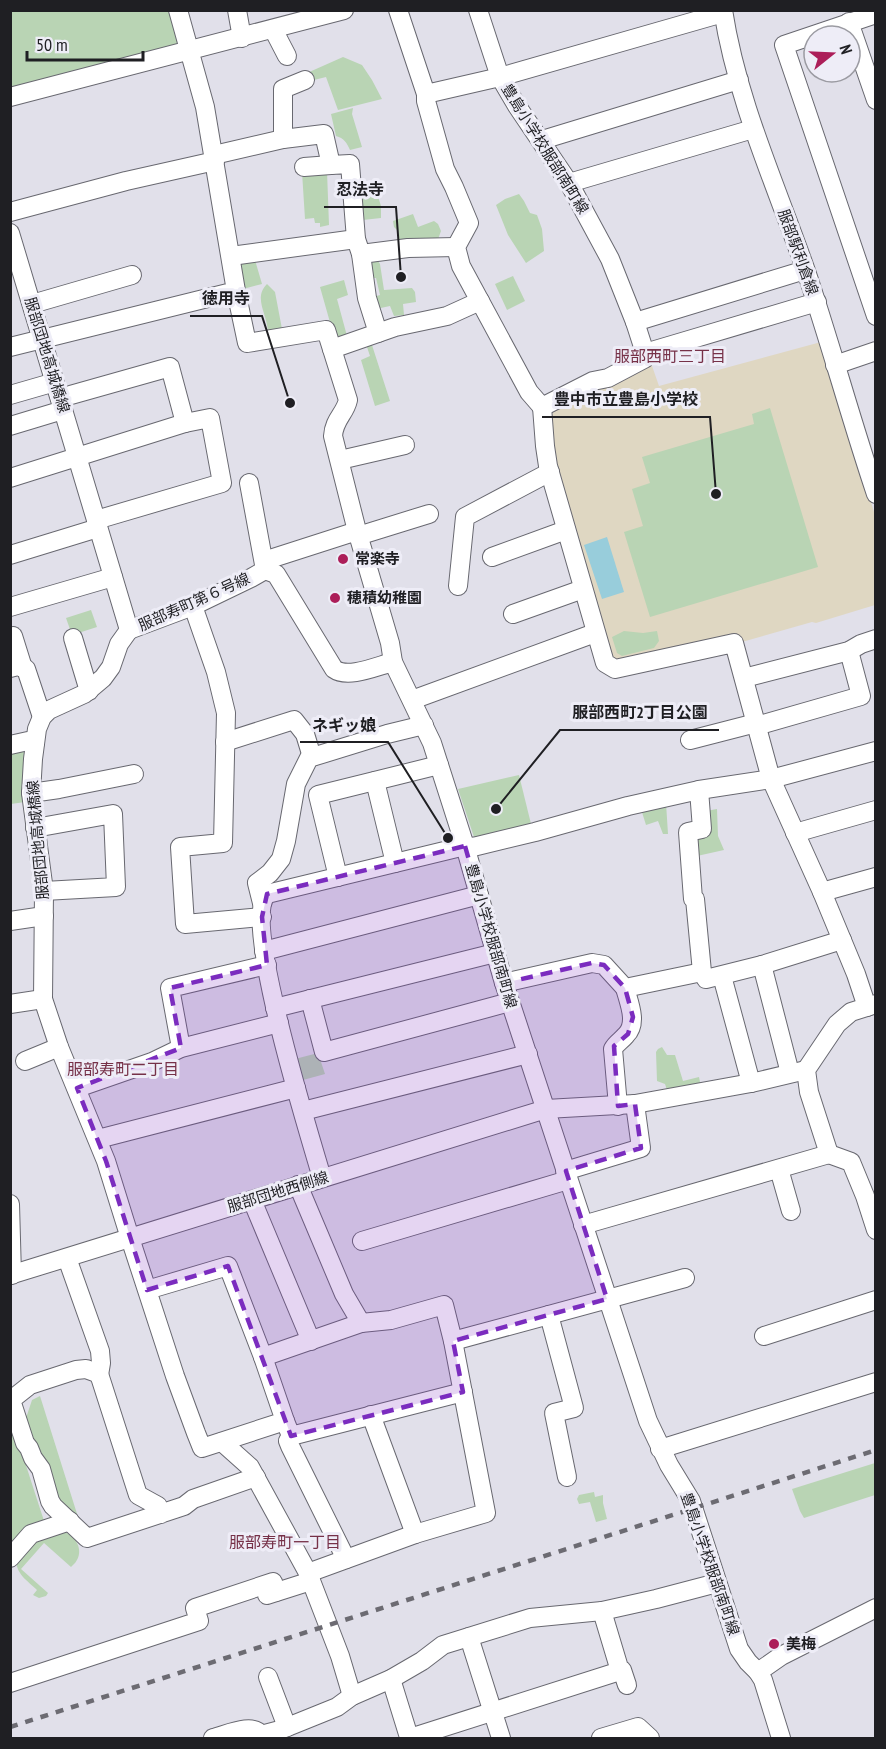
<svg xmlns="http://www.w3.org/2000/svg" width="886" height="1749" font-family="'PT Sans Narrow','Noto Sans JP',sans-serif">
<style>
.education{fill:#dfd7c2}
.green{fill:#b9d4b4}
.water{fill:#98cddb}
.lines{fill:none;stroke-linecap:round;stroke-linejoin:round}
.minor-casing{stroke:#686870;stroke-width:20}
.minor{stroke:#fff;stroke-width:18}
.rail{stroke:#6c6b72;stroke-width:4.5;stroke-dasharray:8 8;stroke-linecap:butt}
.marked{fill:#7b2cbf;fill-opacity:0.2;stroke:#7b2cbf;stroke-width:4.5;stroke-dasharray:12 8;stroke-linejoin:round}
.poi-dot{fill:#ac1e59;stroke:#eeedf7;stroke-width:2}
.labels{text-anchor:middle;stroke-width:6;stroke-linejoin:round;paint-order:stroke}
.street-label{font-size:15px;fill:#1f1f23;stroke:#eeedf7}
.poi-label{font-size:15px;font-weight:bold;fill:#1f1f23;stroke:#eeedf7;text-anchor:start}
.neighbourhood-label{font-size:16px;fill:#763148;stroke:#eeedf7}
.leader{fill:none;stroke:#1f1f23;stroke-width:2}
.callout-dot{fill:#1f1f23;stroke:#eeedf7;stroke-width:2}
.callout-label{font-size:16px;text-anchor:middle;font-weight:bold;fill:#1f1f23;stroke:#eeedf7;stroke-width:6;stroke-linejoin:round;paint-order:stroke}
</style>
<rect width="100%" height="100%" fill="#e1e0ea"/>
<polygon class="education" points="821,342 875,515 875,605 816,623 812,622 742,642 739,635 617,660 612,656 558,474 554,456 551,424 553,409 651,363 659,386"/>
<g class="green">
<polygon points="10,11 172,11 181,40 178,46 11,90"/>
<polygon points="343,57 362,65 372,80 382,99 338,110 326,77 310,81 307,73"/>
<path d="M353,108l-1,6 10,33 -12,3c-3,-7 -6,-12 -14,-14l-5,-22z"/>
<polygon points="327,171 329,225 320,227 320,223 315,223 314,218 305,219 302,172"/>
<polygon points="376,190 381,206 381,218 363,220 362,194"/>
<polygon points="519,194 524,201 530,213 537,215 542,229 544,251 526,263 508,235 496,205 505,199"/>
<polygon points="413,214 418,227 434,221 438,224 441,231 437,242 399,245 398,231 394,227 393,221"/>
<polygon points="255,260 262,284 243,289 237,263"/>
<polygon points="378,261 380,264 384,290 412,288 415,292 416,302 403,304 404,315 394,316 390,306 376,309 373,297 380,295 376,278 370,278 371,262"/>
<polygon points="513,276 525,301 507,310 495,284"/>
<polygon points="344,280 348,295 337,299 347,336 335,340 320,287"/>
<path d="M267,284l8,8 7,37 -14,3c-1,-19 -15,-34 -1,-48z"/>
<polygon points="371,342 390,401 375,406 361,360 370,356 366,344"/>
<polygon points="770,408 818,567 650,617 624,532 643,526 632,489 650,483 642,457 754,424 752,414"/>
<polygon points="91,610 97,627 72,635 66,618"/>
<polygon points="624,631 643,633 657,631 659,641 654,648 622,656 617,653 612,637"/>
<polygon points="21,746 28,752 25,802 11,804 10,749"/>
<polygon points="519,775 532,828 475,840 458,789"/>
<polygon points="666,803 668,834 663,834 658,821 646,825 641,809"/>
<polygon points="717,809 718,836 724,850 697,856 695,836 706,811"/>
<polygon points="662,1047 667,1055 675,1055 683,1081 699,1077 701,1087 668,1093 665,1084 657,1081 656,1052 658,1049"/>
<polygon points="318,1053 325,1074 303,1080 295,1059"/>
<polygon points="40,1396 78,1517 75,1518 62,1512 22,1421 27,1415 32,1400"/>
<polygon points="10,1416 45,1524 10,1545"/>
<polygon points="875,1463 875,1495 804,1518 800,1511 792,1489"/>
<polygon points="594,1492 595,1497 603,1495 603,1503 607,1519 596,1522 590,1502 579,1504 577,1499 579,1495"/>
<path d="M65,1532c15,7 20,24 6,35l-27,-24 -23,26 27,24 -2,3 -7,2 -6,-3 4,-5c-9,-9 -20,-15 -21,-29l19,-21z"/>
</g>
<polygon class="water" points="607,537 624,592 602,599 584,545"/>
<g class="lines">
<defs>
<g id="minor">
<polyline points="237,10 242,38"/>
<polyline points="398,10 426,94 426,101 445,169 454,187 469,223 456,247 461,266 529,392 542,407"/>
<polyline points="478,10 500,77 517,106 569,183 610,259 635,322 645,353 644,359 608,378 593,381 542,407"/>
<path d="M723,10c14,91 53,175 83,261 25,74 45,149 70,223"/>
<polyline points="876,14 784,45 876,316"/>
<polyline points="849,22 876,100"/>
<polyline points="273,29 287,56"/>
<polyline points="426,94 500,77 723,13"/>
<polyline points="10,97 344,10"/>
<polyline points="283,139 283,89 305,80"/>
<polyline points="542,140 739,80"/>
<polyline points="214,155 283,139 324,134 331,165 350,164 356,239 361,254 367,298 378,333"/>
<polyline points="304,167 331,165"/>
<polyline points="569,183 753,129"/>
<polyline points="10,212 126,181 215,161"/>
<polyline points="10,233 129,630"/>
<polyline points="361,254 408,248 456,247"/>
<polyline points="231,256 356,239"/>
<path d="M236,291l11,52 79,-13 22,70c-3,14 -14,19 -15,36l24,95 33,112 3,19 39,81 33,103 39,137 144,438 21,44 22,36 48,148 9,13 10,10 5,8 18,58"/>
<polyline points="32,304 132,275"/>
<polyline points="635,322 805,270"/>
<polyline points="10,347 236,291 205,107 178,10"/>
<polyline points="332,349 395,327 447,316 480,301"/>
<polyline points="645,353 817,302"/>
<polyline points="835,365 876,351"/>
<polyline points="10,395 55,382"/>
<polyline points="60,398 170,367 185,423"/>
<polyline points="542,407 545,446 548,466 605,663 615,669 734,643 771,779 822,892 856,974 867,1007"/>
<polyline points="10,426 63,410"/>
<polyline points="340,460 405,445"/>
<polyline points="10,478 185,423 210,418 222,483 96,520"/>
<path d="M249,483l16,87 11,4 58,95c14,10 43,-3 59,-7"/>
<polyline points="358,536 429,514"/>
<polyline points="10,555 98,528"/>
<polyline points="492,557 566,530"/>
<polyline points="458,586 465,517 550,472"/>
<polyline points="193,606 216,672 226,713 223,843 180,847 185,924 262,917"/>
<polyline points="10,607 113,577"/>
<polyline points="513,614 583,589"/>
<polyline points="129,630 119,644 111,667 103,678 84,694 49,710 42,717 37,729 33,759 31,793 44,891 43,999 59,1047 106,1161 130,1238 175,1376 196,1433 202,1448 285,1421 263,1357 228,1266 147,1290"/>
<polyline points="129,630 193,606 251,578 265,570 273,558 357,531"/>
<polyline points="13,636 23,668"/>
<polyline points="73,638 89,691"/>
<polyline points="10,668 18,666 26,669 42,717"/>
<polyline points="744,678 849,651 861,644 876,639"/>
<polyline points="412,700 595,633"/>
<polyline points="756,726 861,696 849,651"/>
<polyline points="690,740 756,723"/>
<polyline points="225,742 294,720 305,734 312,757"/>
<polyline points="10,745 28,741 35,743"/>
<polyline points="375,781 395,863"/>
<polyline points="699,790 702,829 688,832 693,899 695,899 702,972"/>
<polyline points="31,793 59,789 134,774"/>
<polyline points="35,828 113,814 116,887 44,891"/>
<polyline points="795,833 876,810"/>
<polyline points="338,877 318,795 439,765"/>
<polyline points="822,892 876,877"/>
<polyline points="262,903 257,883 270,873 281,859 286,841 296,784 309,758 387,734 424,725"/>
<polyline points="10,921 44,916"/>
<polyline points="264,951 479,895"/>
<polyline points="762,965 790,1073"/>
<polyline points="722,976 751,1083"/>
<polyline points="504,983 592,963 604,965 625,988 702,972 706,979 762,965 842,940"/>
<polyline points="310,999 324,1052 510,1002"/>
<polyline points="10,1004 43,999"/>
<polyline points="876,1004 851,1012 837,1024 806,1070 809,1092 829,1154 851,1162 865,1196 876,1230"/>
<polyline points="275,1008 495,953"/>
<polyline points="181,1048 170,988 267,965"/>
<polyline points="25,1061 59,1047"/>
<polyline points="77,1088 152,1062 181,1048 279,1023"/>
<path d="M618,1106l-5,-57c3,-6 8,-8 13,-14 12,-12 3,-32 -1,-47"/>
<polyline points="303,1111 528,1054"/>
<polyline points="98,1139 296,1088"/>
<polyline points="779,1169 791,1211"/>
<polyline points="565,1171 641,1148 635,1104"/>
<path d="M322,1178c-12,-42 -80,-257 -55,-284l198,-48 8,1 62,-15 93,-26 71,-16 72,-11 105,-28"/>
<polyline points="298,1185 344,1294 361,1323"/>
<polyline points="252,1200 311,1341"/>
<polyline points="10,1204 12,1275"/>
<polyline points="583,1225 829,1154"/>
<polyline points="362,1241 568,1180"/>
<polyline points="67,1258 100,1351 101,1363 99,1375"/>
<polyline points="10,1275 546,1109 635,1104 751,1083 806,1070"/>
<polyline points="549,1315 574,1408 554,1413 567,1477"/>
<polyline points="764,1336 876,1300"/>
<polyline points="453,1341 685,1278"/>
<polyline points="263,1357 361,1323 391,1320 444,1305 453,1341 486,1513 415,1534 308,1573"/>
<polyline points="371,1415 415,1534"/>
<polyline points="285,1421 291,1436 463,1392"/>
<polyline points="291,1436 288,1441 290,1446 346,1559"/>
<polyline points="222,1442 250,1467 308,1573 340,1656 352,1696"/>
<polyline points="660,1449 876,1382"/>
<polyline points="161,1514 158,1506 138,1495 100,1377 97,1373 86,1369 76,1370 30,1385 11,1400 25,1443 29,1448 33,1458 41,1469 50,1501 53,1506 87,1538 184,1506 193,1499 256,1477"/>
<polyline points="10,1558 31,1534 70,1521"/>
<polyline points="267,1595 311,1581"/>
<polyline points="602,1611 620,1671 622,1670 627,1685"/>
<polyline points="469,1637 501,1738"/>
<polyline points="758,1672 781,1656 876,1608"/>
<polyline points="268,1677 287,1727"/>
<polyline points="391,1679 408,1734 413,1737 620,1671"/>
<polyline points="10,1683 199,1621 195,1608 273,1582 276,1592"/>
<path d="M213,1738c13,-3 40,-16 48,-3l19,-5 57,-23 15,-11 39,-17 31,-18 21,-16 87,-27 72,-7 54,-12 61,-16"/>
<polyline points="601,1738 638,1727 650,1738"/>
</g>
</defs>
<use href="#minor" class="minor-casing"/>
<use href="#minor" class="minor"/>
<polyline class="rail" points="10,1727 876,1450"/>
</g>
<path class="marked" d="M465,846l39,137 88,-20 12,2 21,23 8,29 -5,17 -14,12 4,60 17,-2 6,44 -75,23 41,128 -154,42 10,51 -172,44 -63,-170 -81,24 -41,-129 -29,-73 104,-40 -11,-60 97,-23 -5,-48 5,-23z"/>
<g class="poi-dot">
<circle cx="343" cy="559" r="6"/>
<circle cx="335" cy="598" r="6"/>
<circle cx="774" cy="1644" r="6"/>
</g>
<g class="labels">
<g class="street-label">
<text transform="translate(545 149) rotate(58)" y="5">豊島小学校服部南町線</text>
<text transform="translate(798 252) rotate(70)" y="5">服部駅利倉線</text>
<text transform="translate(47 355) rotate(73)" y="5">服部団地高城橋線</text>
<text transform="translate(194 602) rotate(-24)" y="5">服部寿町第６号線</text>
<text transform="translate(38 840) rotate(-95)" y="5">服部団地高城橋線</text>
<text transform="translate(491 936) rotate(74)" y="5">豊島小学校服部南町線</text>
<text transform="translate(278 1192) rotate(-17)" y="5">服部団地西側線</text>
<text transform="translate(710 1564) rotate(71)" y="5">豊島小学校服部南町線</text>
</g>
<g class="poi-label">
<text x="355" y="564">常楽寺</text>
<text x="347" y="603">穂積幼稚園</text>
<text x="786" y="1649">美梅</text>
</g>
<g class="neighbourhood-label">
<text x="670" y="362">服部西町三丁目</text>
<text x="123" y="1075">服部寿町二丁目</text>
<text x="285" y="1548">服部寿町一丁目</text>
</g>
</g>
<path class="leader" d="M401 277L396 207H324M290 403L262 316H190M716 494L710 417H542M496 809L560 730H719M448 838L388 742H300"/>
<g class="callout-dot">
<circle cx="401" cy="277" r="6"/>
<circle cx="290" cy="403" r="6"/>
<circle cx="716" cy="494" r="6"/>
<circle cx="496" cy="809" r="6"/>
<circle cx="448" cy="838" r="6"/>
</g>
<g class="callout-label">
<text x="360" y="195">忍法寺</text>
<text x="226" y="304">徳用寺</text>
<text x="626" y="405">豊中市立豊島小学校</text>
<text x="640" y="718">服部西町2丁目公園</text>
<text x="344" y="731">ネギッ娘</text>
</g>
<rect width="886" height="1749" fill="none" stroke="#1f1f23" stroke-width="24"/>
<g transform="translate(832 54) rotate(72)"><circle r="28" fill="#eeedf7" stroke="#9b9ba2" stroke-width="1.5"/>
<path d="M0-4.5L10 22L0 15L-10 22Z" fill="#ac1e59"/>
<text y="-9" font-size="16" font-weight="bold" text-anchor="middle" fill="#1f1f23">N</text>
</g>
<path d="M27 51v9h116v-9" fill="none" stroke="#1f1f23" stroke-width="3"/>
<text x="36" y="51" font-size="18" fill="#1f1f23" stroke="#eeedf7" stroke-width="4.5" paint-order="stroke">50 m</text>
</svg>
